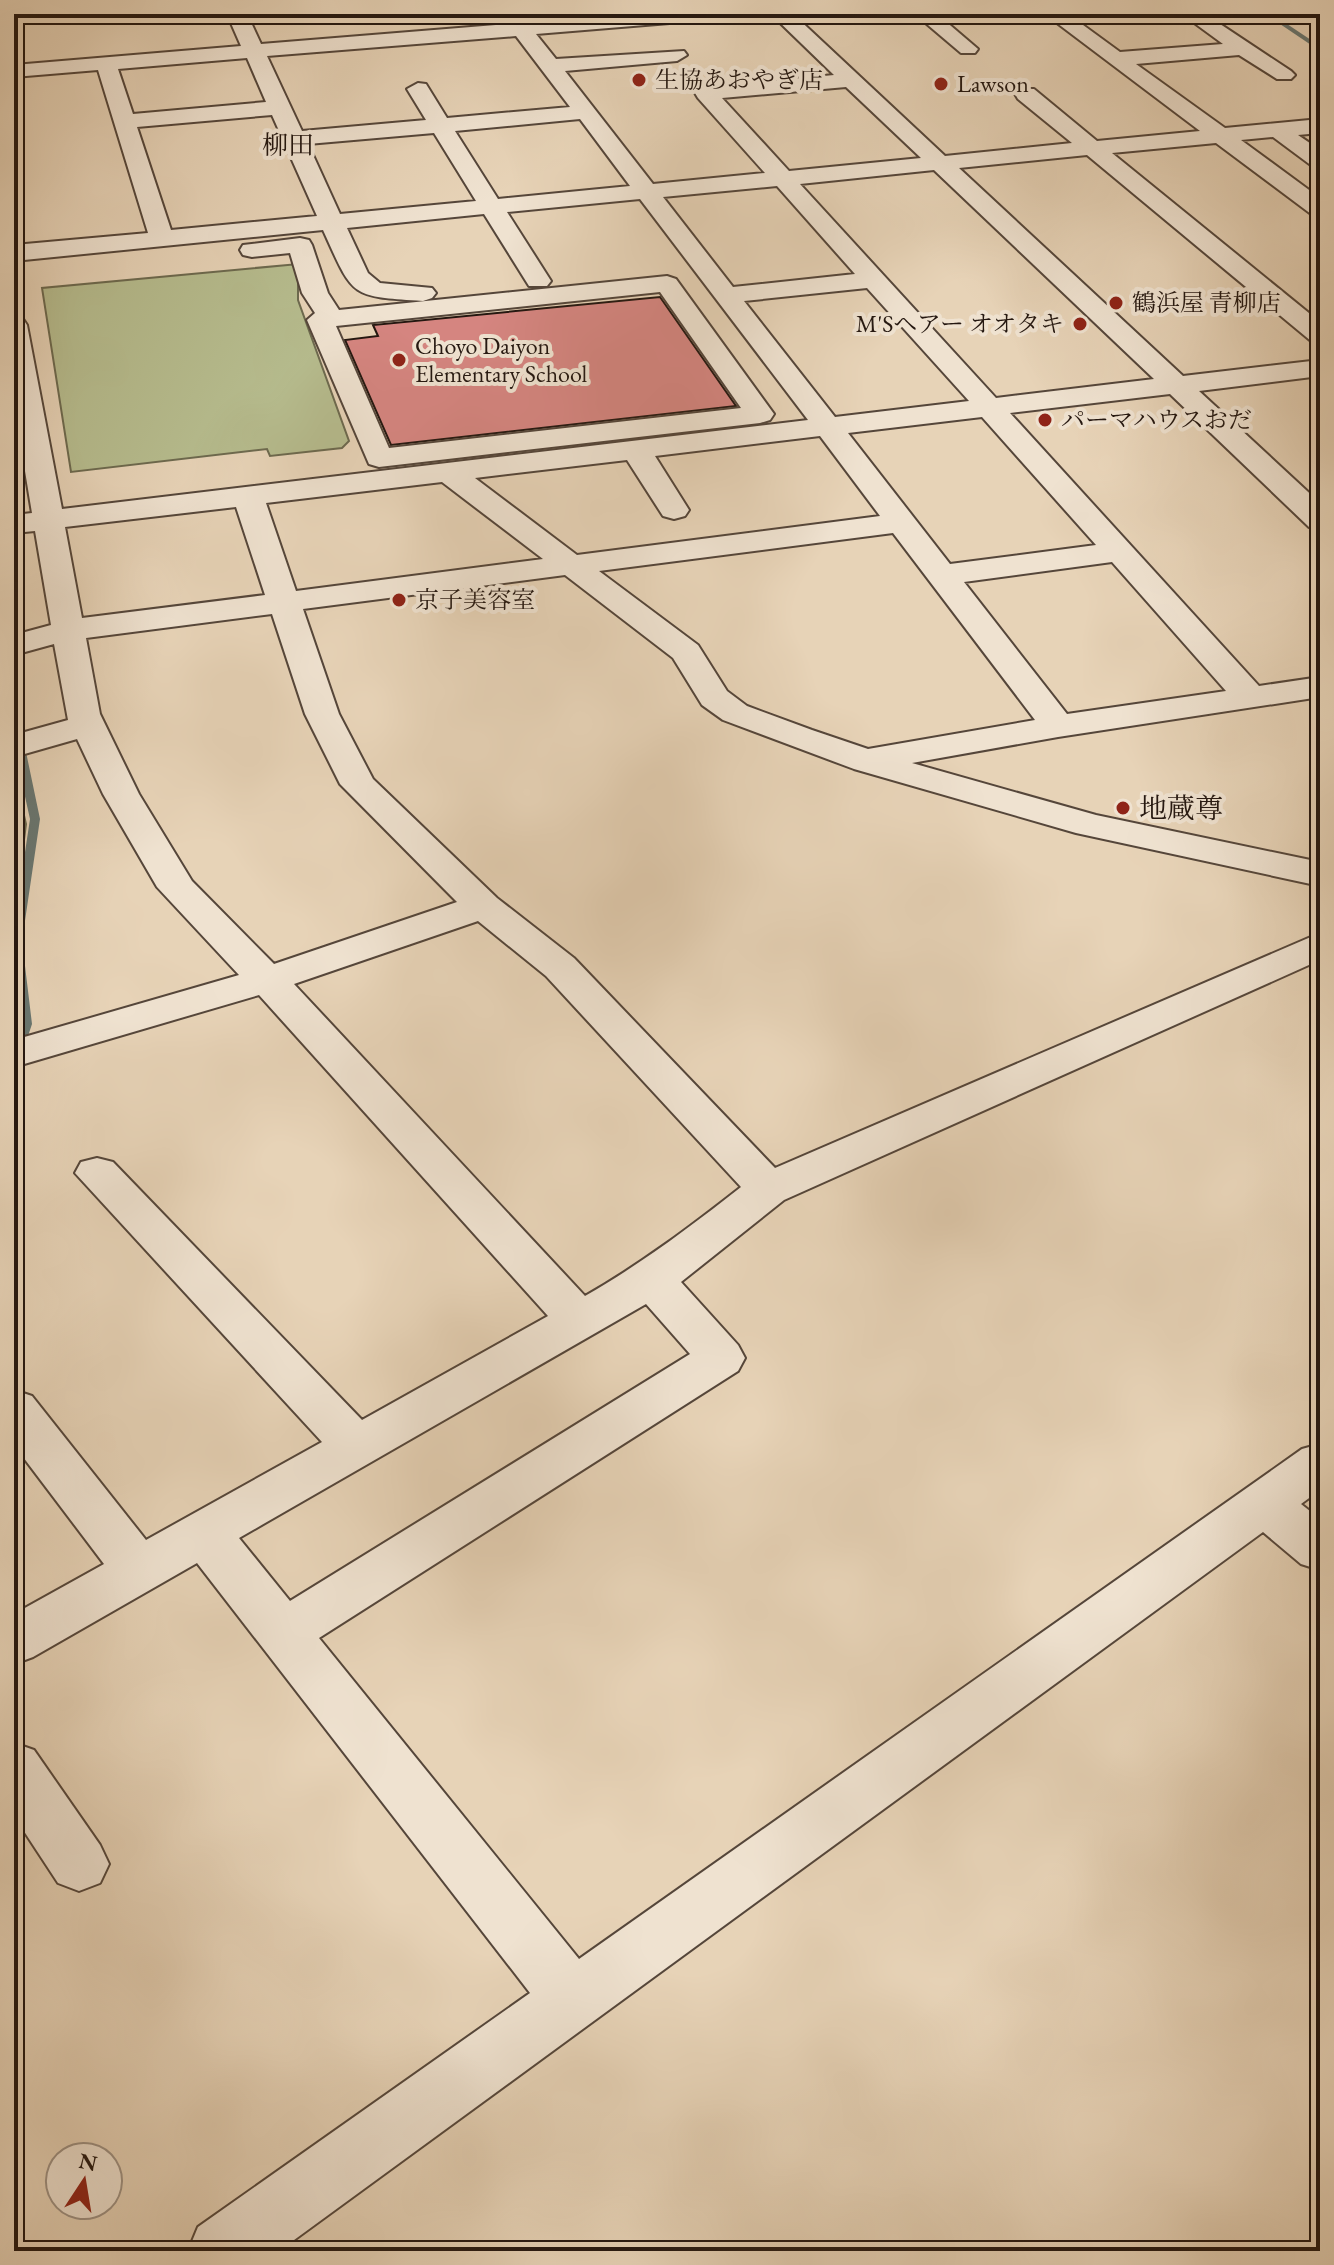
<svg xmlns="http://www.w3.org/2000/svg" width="1334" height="2265" font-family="'EB Garamond','Noto Serif JP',serif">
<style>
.green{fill:#b6bc8e;stroke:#6d6a4f;stroke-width:2}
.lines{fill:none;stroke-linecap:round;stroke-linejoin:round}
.stream{fill:#697772;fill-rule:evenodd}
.building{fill:#d58580;stroke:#241710;stroke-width:2}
.minor-casing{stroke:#55463a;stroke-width:4}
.minor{fill:#efe2d0;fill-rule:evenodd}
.poi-dot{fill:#8f2418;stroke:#efe2d0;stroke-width:3}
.labels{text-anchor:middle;stroke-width:8;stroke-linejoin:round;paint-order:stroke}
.far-poi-label{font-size:24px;fill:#241710;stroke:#efe2d0;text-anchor:start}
.far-quarter-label{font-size:26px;fill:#241710;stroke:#efe2d0}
.poi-label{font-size:28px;fill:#241710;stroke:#efe2d0;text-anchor:start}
</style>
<rect width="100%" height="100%" fill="#e7d3b7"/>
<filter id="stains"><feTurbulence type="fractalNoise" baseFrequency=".0025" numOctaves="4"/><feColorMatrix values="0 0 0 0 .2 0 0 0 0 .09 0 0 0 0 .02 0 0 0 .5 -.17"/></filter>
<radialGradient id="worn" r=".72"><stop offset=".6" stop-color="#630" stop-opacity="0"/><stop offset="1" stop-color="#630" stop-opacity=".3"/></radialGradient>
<g class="green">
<polygon points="298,264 298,300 349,441 342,448 270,456 267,449 71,472 42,288"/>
<polygon points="14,772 26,824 14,919"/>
</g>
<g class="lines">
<g class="stream">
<polygon points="1265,14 1272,14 1320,46 1320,51"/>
<polygon points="14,734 19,737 26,752 40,819 22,941 32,1024 20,1060 14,1064 14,1043 20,1024 14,964 14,925 30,819 14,747"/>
</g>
</g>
<polygon class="building" points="660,297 736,406 391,445 345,340 378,336 373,325"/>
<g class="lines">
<defs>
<g id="minor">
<path d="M227,14h20l14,30 247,-20 -8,-10h20l7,9 106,-9h83l-10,6 -170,14 20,25 128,-8 3,4 -10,6 -112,10 88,113 112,-11 -67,-75 -3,-5 3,-5 136,-13 -63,-61h22l152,142 127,-13 -54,-44 -3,-5 3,-5h16l63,52 103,-10 -155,-117h23l52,38 103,-8 -41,-30h23l86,57 4,4 -4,4h-14l-38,-24 -103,9 89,64 95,-9v14l-22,2 22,15v18l-8,-2 -39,-29 -32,3 79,58v18l-9,-2 -95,-71 -104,10 208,169v21l-9,-2 -224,-186 -128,13 224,208 137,-16v16l-121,15 121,112v26l-11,-2 -139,-133 -160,19 249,273 61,-9v20l-262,40 -146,26 184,52 224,47v24l-244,-53 -222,-64 -131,-49 -21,-15 -29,-47 -108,-83 -262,34 36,105 34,65 124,119 77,60 201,210 545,-235v27l-536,240 -103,82 57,63 7,13 -7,13 -419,267 260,321 723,-510 18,-5v46l-19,14 19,15v51l-19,-6 -38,-32 -984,719h-91l10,-24 332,-234 -333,-430 -164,94 -19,7v-50l90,-50 -90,-119v-55l18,6 114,144 176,-98 -247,-269 6,-11 16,-4 16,4 249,258 186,-104 -289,-321 -245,72v-27l225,-65 -82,-88 -54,-93 -26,-55 -63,18v-22l54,-15 -14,-76 -40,11v-20l37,-10 -16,-94 -21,2v-18l18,-2 -18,-108v-88l9,2 4,6 35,184 746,-89 -168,-221 -133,13 44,69 -4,5h-18l-45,-72 -137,14 21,45 12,10 52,5 4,5 -4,5 -9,3c-74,-5 -69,-3 -100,-71l-309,31v-16l134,-12 -50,-163 -84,7v-12l227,-19zM516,36l54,71 -123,11 -21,-34 -8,-1 -11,6 19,31 -124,11 -35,-75zM247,58l19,44 -133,12 -15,-45zM846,87l75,71 -132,13 -67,-73zM272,115l45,101 -146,14 -34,-103zM580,119l50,67 -132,13 -43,-68zM434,133l42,68 -136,13 -32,-70zM934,170l220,209 -158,19 -196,-214zM777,186l78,88 -122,13 -70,-90zM867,288l102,113 -134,16 -91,-116zM982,417l114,128 -146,19 -102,-131zM820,436l60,80 -303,39 -102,-77 152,-18 36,56 11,3 11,-3 4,-6 -34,-54zM442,482l101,77 -247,32 -30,-88zM236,507l29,88 -183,23 -17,-91zM893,533l142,187 -167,29 -56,-19 -65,-24 -20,-15 -29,-46 -99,-74zM1112,562l114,129 -159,23 -103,-132zM272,614l33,100 35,70 117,118 -183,62 -82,-83 -53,-87 -39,-80 -14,-76zM478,921l68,55 195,211c-51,40 -100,77 -156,109l-291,-312zM646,1304l44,50 -400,247 -51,-63z"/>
<polygon points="915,14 937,14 978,49 975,53 961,53"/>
<path d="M300,238l9,2 3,5 16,48 11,17 328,-34 9,3 98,135 -4,6 -10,3 -381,44 -10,-3 -62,-144 8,-7 -13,-20 -12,-40 -38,4 -9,-2 -3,-5 3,-5zM660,292l81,116 -352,40 -53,-122z"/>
<polygon points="14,1743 34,1750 100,1845 109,1864 100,1883 79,1891 58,1883 14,1816"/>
</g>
</defs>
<use href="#minor" class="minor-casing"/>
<use href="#minor" class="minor"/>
</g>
<g class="poi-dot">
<circle cx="639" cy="80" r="8"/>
<circle cx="941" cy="84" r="8"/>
<circle cx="1116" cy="303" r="8"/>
<circle cx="1080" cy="324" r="8"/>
<circle cx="399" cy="360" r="8"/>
<circle cx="1045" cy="420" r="8"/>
<circle cx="399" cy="600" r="8"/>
<circle cx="1123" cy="808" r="8"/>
</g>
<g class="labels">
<g class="far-poi-label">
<text x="655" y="88">生協あおやぎ店</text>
<text x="957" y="92">Lawson</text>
<text x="1132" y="311">鶴浜屋 青柳店</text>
<text x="1064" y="332" text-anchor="end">M'Sヘアー オオタキ</text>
<text x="415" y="354">Choyo Daiyon<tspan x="415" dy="28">Elementary School</tspan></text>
<text x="1061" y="428">パーマハウスおだ</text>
<text x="415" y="608">京子美容室</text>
</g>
<g class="far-quarter-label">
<text x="288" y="154">柳田</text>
</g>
<g class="poi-label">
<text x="1139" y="818">地蔵尊</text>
</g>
</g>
<rect width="1334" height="2265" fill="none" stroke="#e7d3b7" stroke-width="48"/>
<rect x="16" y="16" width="1302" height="2233" fill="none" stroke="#241710" stroke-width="4"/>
<rect x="24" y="24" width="1286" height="2217" fill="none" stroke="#241710" stroke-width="2"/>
<g transform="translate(84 2181) rotate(12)"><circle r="38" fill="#efe2d0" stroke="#9e9183" stroke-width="2"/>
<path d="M0-6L14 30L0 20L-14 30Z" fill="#8f2418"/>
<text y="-12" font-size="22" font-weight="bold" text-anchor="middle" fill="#241710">N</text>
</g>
<rect width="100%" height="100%" filter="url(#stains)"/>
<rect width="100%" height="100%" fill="url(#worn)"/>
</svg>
